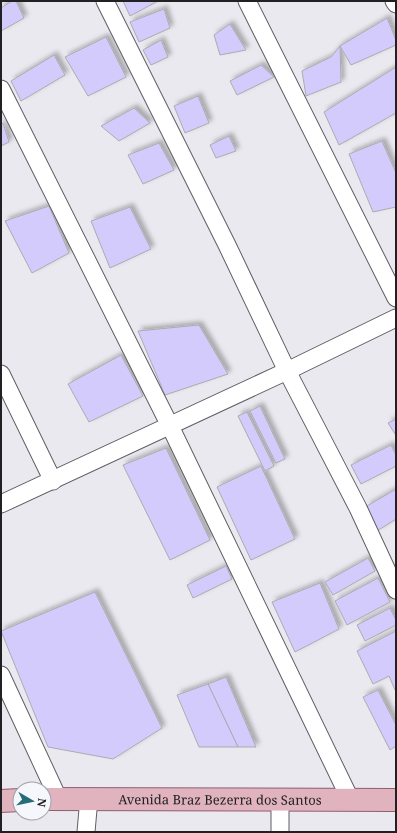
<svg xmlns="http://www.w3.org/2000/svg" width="397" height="833" font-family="'Noto Serif',serif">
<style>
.building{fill:#d2cbfc;stroke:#ababb0;filter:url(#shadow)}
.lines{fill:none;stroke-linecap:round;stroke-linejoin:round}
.minor-casing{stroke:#5e5f64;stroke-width:19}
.primary-casing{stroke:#905f6c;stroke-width:24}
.minor{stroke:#fff;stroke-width:17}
.primary{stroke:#e0b3be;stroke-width:22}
.labels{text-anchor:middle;stroke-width:3.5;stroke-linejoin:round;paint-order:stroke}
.street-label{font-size:13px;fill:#212123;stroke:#f6f7fc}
</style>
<defs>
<filter id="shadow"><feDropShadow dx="3.5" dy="-3.5" stdDeviation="2" flood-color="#0004"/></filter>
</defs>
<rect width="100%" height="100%" fill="#e9e9ef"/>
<g class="building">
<polygon points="12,1 16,1 24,18 1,31 1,8"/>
<polygon points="123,1 158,1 130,16"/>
<polygon points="164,9 170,28 139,42 130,22"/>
<polygon points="387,18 396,40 396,45 351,65 340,46"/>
<polygon points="230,24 246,50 220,55 214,35"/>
<polygon points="106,37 126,77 88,96 65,57"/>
<polygon points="161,40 168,57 151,65 143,50"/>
<polygon points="340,46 341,82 306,96 302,71 331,57"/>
<polygon points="54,55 65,75 21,101 11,81"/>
<polygon points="261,65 274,77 237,95 230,81"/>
<polygon points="396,67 396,113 339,145 324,112"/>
<polygon points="198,96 209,123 185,133 174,106"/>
<polygon points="134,108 150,123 119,141 101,126"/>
<polygon points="3,123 9,142 1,146 1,124"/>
<polygon points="229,136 236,151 216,158 210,145"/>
<polygon points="382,141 396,173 396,207 373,212 349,154"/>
<polygon points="159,143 174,170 143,184 128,155"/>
<polygon points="49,206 69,253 32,273 5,221"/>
<polygon points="130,207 151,249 110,268 91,221"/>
<polygon points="199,325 228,374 165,395 138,331"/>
<polygon points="121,355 143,396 89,422 68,384"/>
<polygon points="260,406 285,459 276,463 250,411"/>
<polygon points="247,412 274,466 265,471 238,416"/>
<polygon points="396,419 396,434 395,434 388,423"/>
<polygon points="391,445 396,455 396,466 361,484 351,465"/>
<polygon points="166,448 210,540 170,560 123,465"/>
<polygon points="261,466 295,539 251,560 217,487"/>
<polygon points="396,489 396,519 377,531 367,506"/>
<polygon points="368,558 375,571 333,595 325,582"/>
<polygon points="226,566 232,579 193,598 187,585"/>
<polygon points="378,578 390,602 347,625 335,601"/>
<polygon points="320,583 339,629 295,652 272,602"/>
<polygon points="95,592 162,728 113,759 48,747 1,631"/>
<polygon points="390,608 396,620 396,625 365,641 357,625"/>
<polygon points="396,631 396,690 395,690 389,676 373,684 357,651"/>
<polygon points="226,677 256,747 238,747 208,684"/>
<polygon points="208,684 238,747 199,747 177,695"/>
<polygon points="378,690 396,725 396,746 390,750 363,697"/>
</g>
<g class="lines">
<defs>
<g id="minor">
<polyline points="105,1 227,245 287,371 358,508 396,590"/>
<polyline points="247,1 396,298"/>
<polyline points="394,1 396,4"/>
<polyline points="1,89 170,426 351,801"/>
<polyline points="1,374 53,481"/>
<polyline points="1,504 287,371 396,318"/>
<polyline points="1,675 58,798"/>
<polyline points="86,832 89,798"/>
<polyline points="280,832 280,801"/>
</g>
<g id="primary">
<path id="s1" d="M44,799l352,1"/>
<polyline points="1,801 20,800"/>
</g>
</defs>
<use href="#minor" class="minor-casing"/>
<use href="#primary" class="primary-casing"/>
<use href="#minor" class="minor"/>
<use href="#primary" class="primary"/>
</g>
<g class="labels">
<g class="street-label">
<text dy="5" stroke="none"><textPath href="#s1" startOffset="176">Avenida Braz Bezerra dos Santos</textPath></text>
</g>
</g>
<rect width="397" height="833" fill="none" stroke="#212123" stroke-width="4"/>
<g transform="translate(32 801) rotate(99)"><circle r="19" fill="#f6f7fc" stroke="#a1a1a5"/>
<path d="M0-3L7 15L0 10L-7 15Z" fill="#246c78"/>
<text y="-6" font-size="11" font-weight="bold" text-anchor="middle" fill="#212123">N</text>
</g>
</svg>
